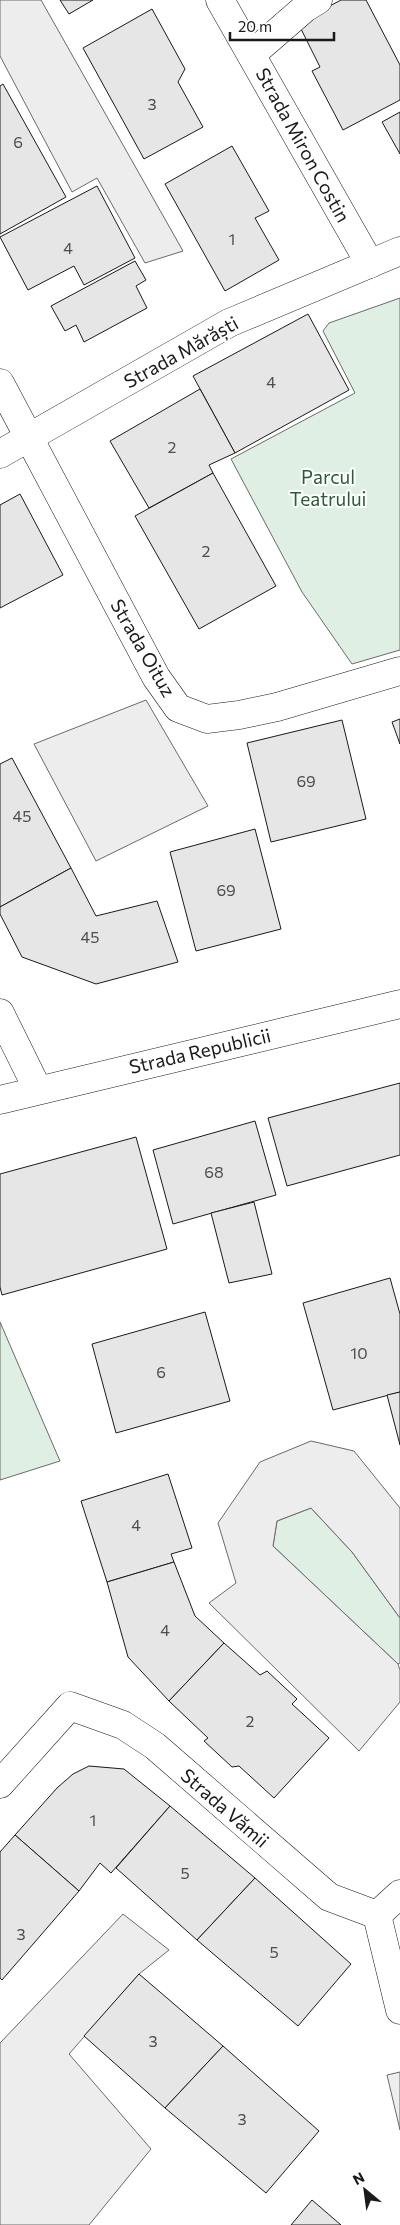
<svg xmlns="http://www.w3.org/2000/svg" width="400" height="2225" font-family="Commissioner,sans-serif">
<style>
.green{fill:#e0efe3;stroke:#6a6a6a}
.parking{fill:#ededed;stroke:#6a6a6a}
.building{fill:#e6e6e6;stroke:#1a1a1a}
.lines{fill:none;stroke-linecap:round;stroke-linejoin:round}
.minor-casing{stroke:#1a1a1a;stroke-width:29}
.major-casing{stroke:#1a1a1a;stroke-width:29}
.minor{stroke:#fff;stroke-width:28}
.major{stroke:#fff;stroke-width:28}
.labels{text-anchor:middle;stroke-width:4;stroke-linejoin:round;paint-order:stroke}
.number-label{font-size:16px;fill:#4d4d4d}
.street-label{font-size:19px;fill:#1a1a1a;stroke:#fff}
.park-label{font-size:19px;fill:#2b5a34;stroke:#fff}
</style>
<rect width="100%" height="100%" fill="#fff"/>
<g class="green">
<polygon points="400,298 400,650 352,664 302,592 231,459 355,393 323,331 329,323"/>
<polygon points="0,1322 60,1461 0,1480"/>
<polygon points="311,1508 352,1552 400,1618 400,1663 398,1664 273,1546 277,1521"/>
</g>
<g class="parking">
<polygon points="0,0 41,0 183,251 145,263 97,178 72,192 0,56"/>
<polygon points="146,700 208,806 96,861 34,744"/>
<polygon points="311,1441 354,1451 400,1508 400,1618 352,1552 311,1508 277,1521 273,1546 398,1664 400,1670 400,1702 359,1751 209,1603 236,1583 218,1523 260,1462"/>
<polygon points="123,1914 169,1950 139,1974 69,2054 151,2149 89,2225 0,2225 0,2043"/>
<polygon points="400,2072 400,2130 387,2075"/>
</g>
<g class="building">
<polygon points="60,0 93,0 69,14"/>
<polygon points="341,0 366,0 400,65 400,100 343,130 312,71 320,67 298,23"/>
<polygon points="152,9 185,69 178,82 203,127 144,159 83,48"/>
<polygon points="3,84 66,197 0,234 0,86"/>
<polygon points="400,112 400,154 382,122"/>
<polygon points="232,146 269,211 255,218 279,260 225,291 165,184"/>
<polygon points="97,186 135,258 84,285 74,266 28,290 0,237"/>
<polygon points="135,261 146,280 136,286 147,308 84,342 76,325 65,331 51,306"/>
<polygon points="308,314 349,390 235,453 193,376"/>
<polygon points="200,389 235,453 209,465 213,473 149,508 110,441"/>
<polygon points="213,473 276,586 199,629 135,516"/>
<polygon points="20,494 63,575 0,608 0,505"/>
<polygon points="400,719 400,744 392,722"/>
<polygon points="342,720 366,819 271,842 247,743"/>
<polygon points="12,758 71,868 0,907 0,764"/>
<polygon points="255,829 281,929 196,951 170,852"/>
<polygon points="71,868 96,916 157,901 178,962 96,984 22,957 0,914 0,907"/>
<polygon points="400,1083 400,1155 287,1186 268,1118"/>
<polygon points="255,1121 276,1195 173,1224 153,1150"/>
<polygon points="136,1137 167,1249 2,1295 0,1287 0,1174"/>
<polygon points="254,1202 272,1274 229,1283 211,1213"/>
<polygon points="390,1278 400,1314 400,1392 333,1410 303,1303"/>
<polygon points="205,1312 230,1401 116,1433 92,1344"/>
<polygon points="400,1392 400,1445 387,1395"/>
<polygon points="168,1474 192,1548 171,1554 174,1562 107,1582 81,1501"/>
<polygon points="174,1562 195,1616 224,1643 169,1701 128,1657 107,1582"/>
<polygon points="224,1643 260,1675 267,1671 297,1699 292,1704 329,1738 274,1798 239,1766 232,1767 204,1741 208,1738 169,1701"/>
<polygon points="89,1766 124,1769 170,1806 111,1873 100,1863 79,1891 15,1835 57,1788 73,1774"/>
<polygon points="170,1806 255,1878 197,1940 116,1868"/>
<polygon points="15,1835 79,1891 2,1980 0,1978 0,1852"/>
<polygon points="255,1878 351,1964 298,2026 197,1940"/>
<polygon points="139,1974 223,2046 165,2108 84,2036"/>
<polygon points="223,2046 319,2131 266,2193 165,2108"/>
<polygon points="312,2200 341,2225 291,2225"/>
</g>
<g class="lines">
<defs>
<g id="minor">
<polyline points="220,0 370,264"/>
<polyline points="252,54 305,8 318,0"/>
<polyline points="0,383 156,677 178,708 207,719 239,715 277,707 400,671"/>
<polyline points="0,454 229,323 400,251"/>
<polyline points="0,1784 70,1706 123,1725 155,1746 329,1897 377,1915"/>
<polyline points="377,1915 400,2010"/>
<polyline points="377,1915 400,1894"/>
</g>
<g id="major">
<polyline points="0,1013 38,1090"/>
<polyline points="0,1100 400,1004"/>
</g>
</defs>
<use href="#minor" class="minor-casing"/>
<use href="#major" class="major-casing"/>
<use href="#minor" class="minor"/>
<use href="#major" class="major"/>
</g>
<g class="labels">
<g class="number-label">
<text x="152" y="110">3</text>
<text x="18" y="148">6</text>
<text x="232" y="245">1</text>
<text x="68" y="254">4</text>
<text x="271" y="388">4</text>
<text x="172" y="453">2</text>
<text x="206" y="557">2</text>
<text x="306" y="787">69</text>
<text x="22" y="822">45</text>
<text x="226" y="896">69</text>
<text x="90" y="943">45</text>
<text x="214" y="1178">68</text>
<text x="359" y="1359">10</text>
<text x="161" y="1378">6</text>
<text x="136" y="1531">4</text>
<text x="165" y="1636">4</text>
<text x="250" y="1727">2</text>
<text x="93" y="1826">1</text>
<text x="185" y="1879">5</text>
<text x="21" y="1940">3</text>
<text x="274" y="1958">5</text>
<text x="153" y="2047">3</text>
<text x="242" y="2125">3</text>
</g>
<g class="street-label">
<text transform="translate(303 145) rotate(61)" y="7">Strada Miron Costin</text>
<text transform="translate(181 352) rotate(-29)" y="7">Strada Mărăști</text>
<text transform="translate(143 648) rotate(60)" y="7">Strada Oituz</text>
<text transform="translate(200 1051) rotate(-13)" y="7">Strada Republicii</text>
<text transform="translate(225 1808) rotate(41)" y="7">Strada Vămii</text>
</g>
<g class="park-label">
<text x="328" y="484">Parcul<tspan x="328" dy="22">Teatrului</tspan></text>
</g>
</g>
<g transform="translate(365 2190) rotate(331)" stroke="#ffffff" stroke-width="4" paint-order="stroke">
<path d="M0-4L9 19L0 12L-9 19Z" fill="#1a1a1a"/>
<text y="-8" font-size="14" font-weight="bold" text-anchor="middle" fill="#1a1a1a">N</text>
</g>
<path d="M230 32v8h104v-8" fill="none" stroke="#1a1a1a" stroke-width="2.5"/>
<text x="238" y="32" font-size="15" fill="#1a1a1a" stroke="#ffffff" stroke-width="4" paint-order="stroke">20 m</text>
</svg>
